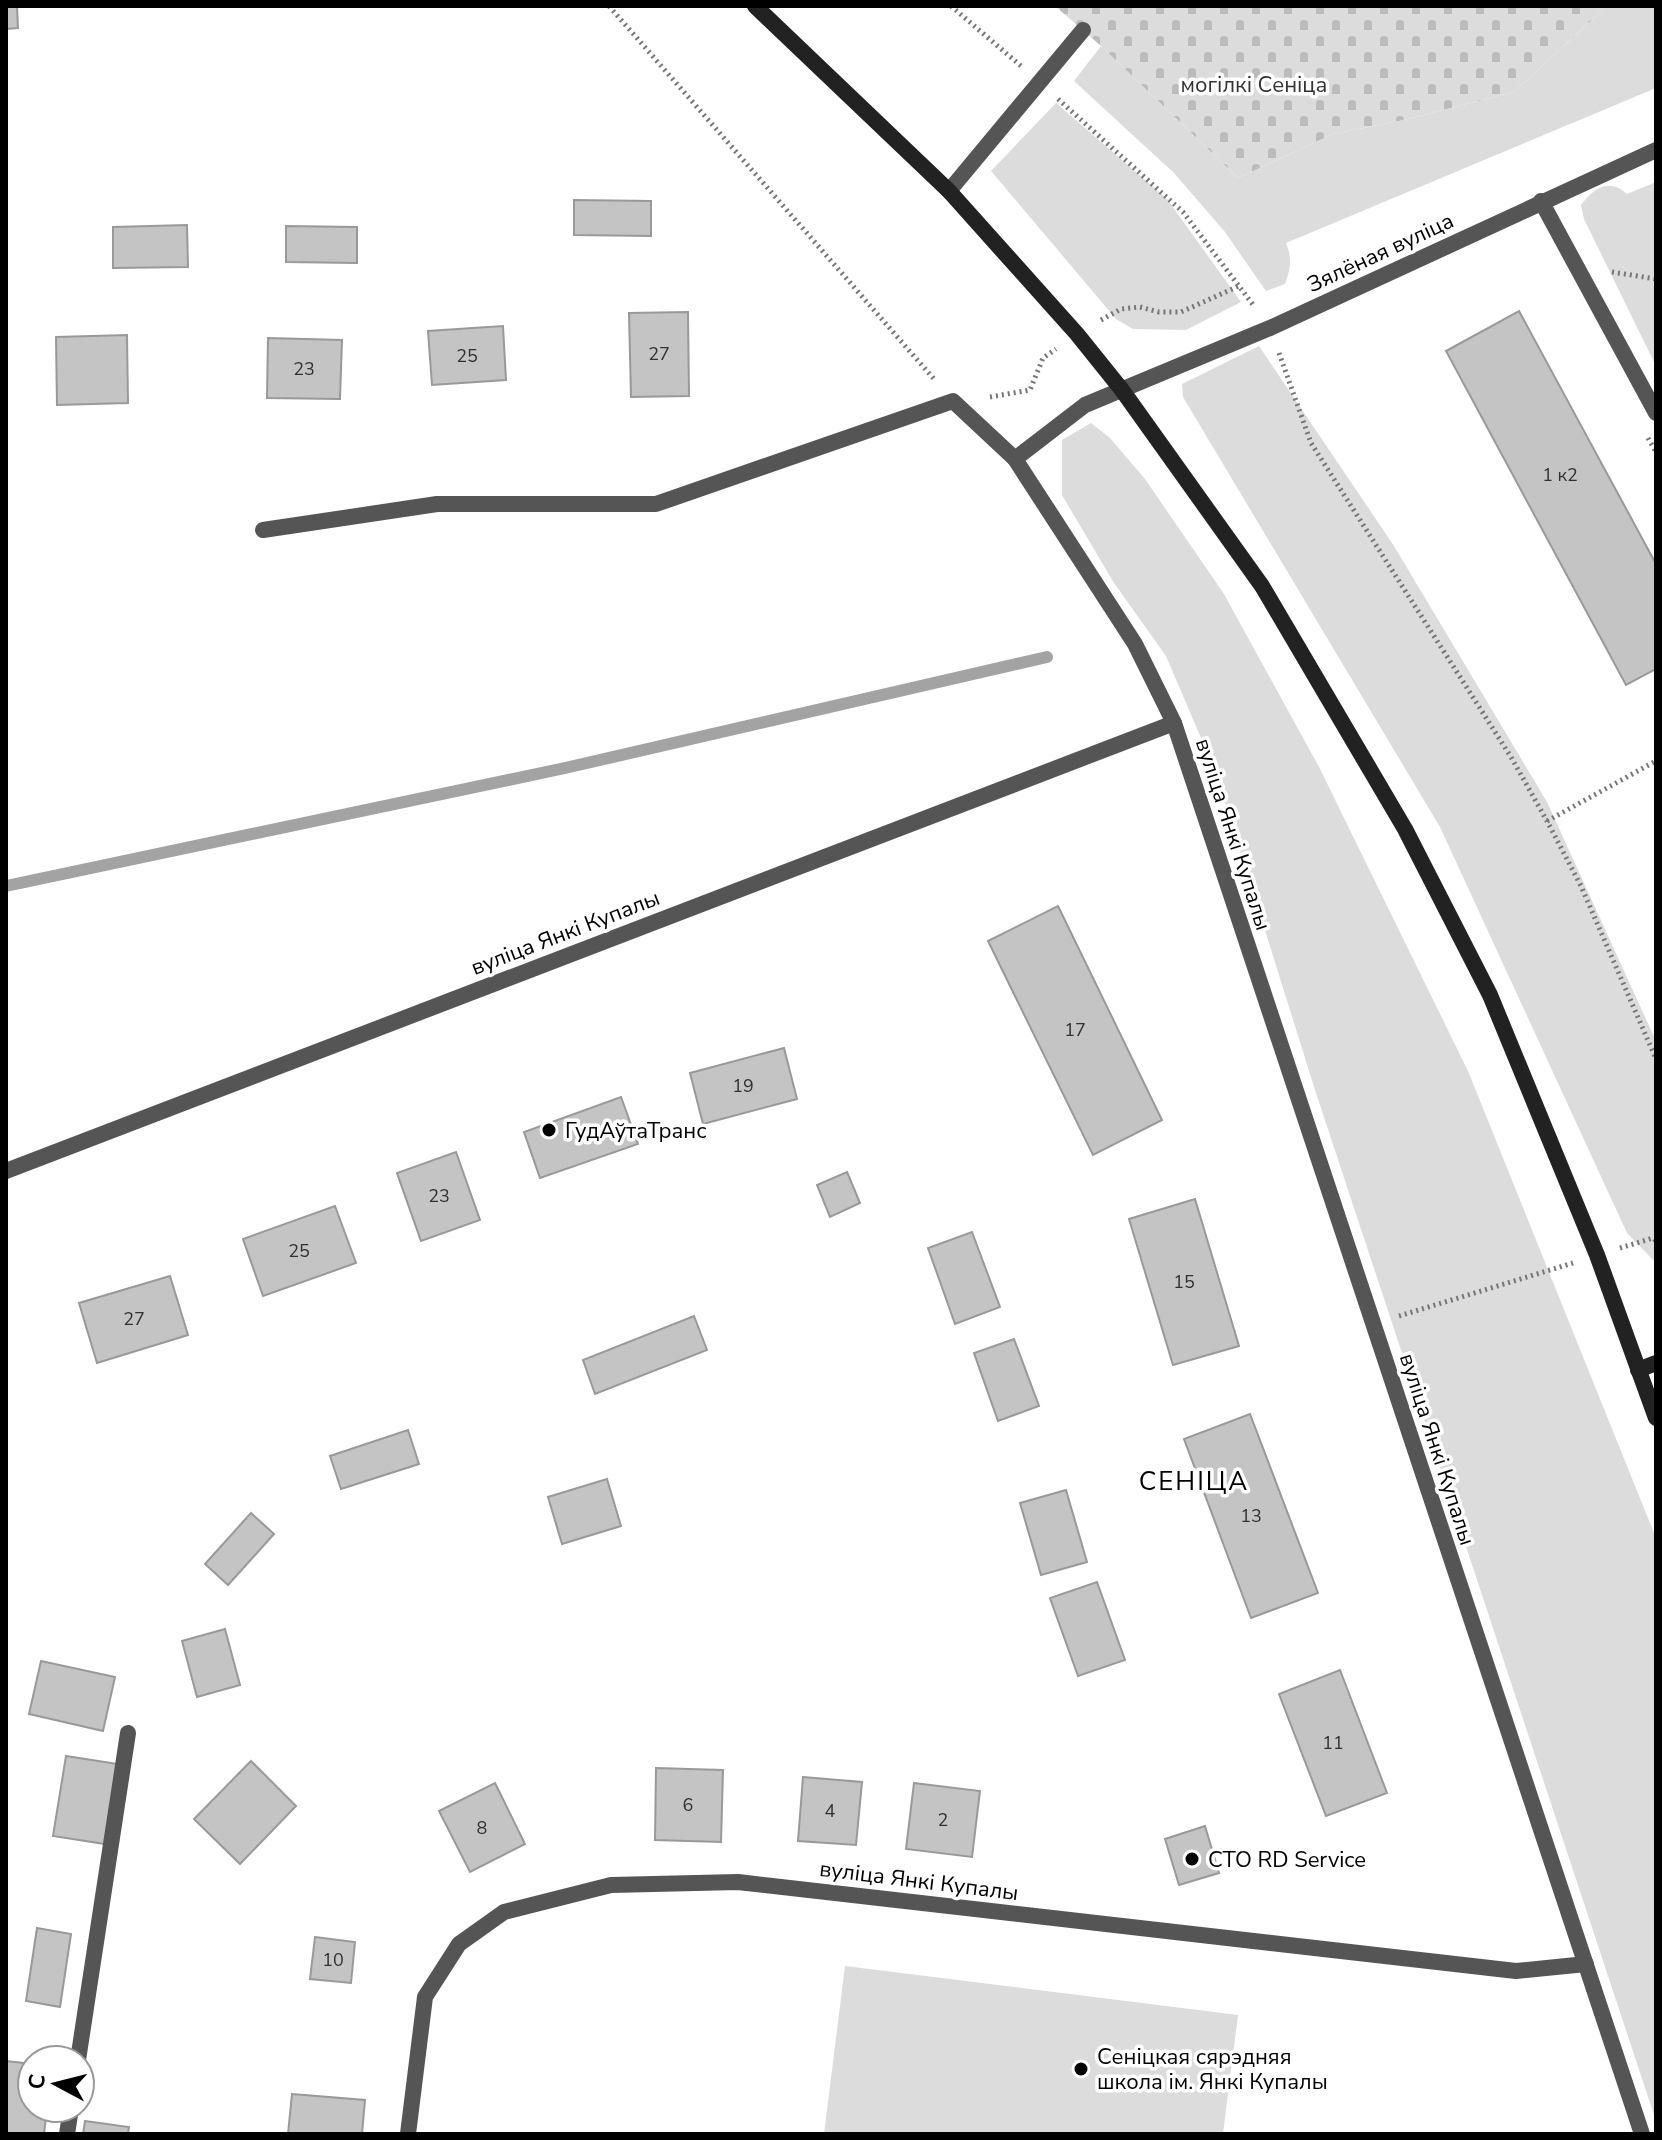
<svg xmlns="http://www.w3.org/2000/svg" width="1662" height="2140" font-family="'Nunito Sans',sans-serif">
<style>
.green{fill:#dcdcdc}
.cemetery{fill:url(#cemetery-stones)}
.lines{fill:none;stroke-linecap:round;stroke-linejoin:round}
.stream{stroke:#a3a3a3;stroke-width:12}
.building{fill:#c4c4c4;stroke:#999;stroke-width:2}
.path{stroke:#777;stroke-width:5;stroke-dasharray:2 4;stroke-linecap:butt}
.lane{stroke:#555;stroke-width:16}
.street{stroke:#555;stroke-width:16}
.secondary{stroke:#222;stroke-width:16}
.poi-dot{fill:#000;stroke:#fff;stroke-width:3}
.labels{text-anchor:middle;stroke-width:7;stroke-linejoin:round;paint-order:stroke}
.number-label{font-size:18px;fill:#313131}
.park-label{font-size:22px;fill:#333;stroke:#fff}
.street-label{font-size:22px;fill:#000;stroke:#fff}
.poi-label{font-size:22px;fill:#000;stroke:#fff;text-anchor:start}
.quarter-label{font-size:26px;letter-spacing:2px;fill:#000;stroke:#fff}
</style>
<defs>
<pattern id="cemetery-stones" width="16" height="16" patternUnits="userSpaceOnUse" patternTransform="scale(2)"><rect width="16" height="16" fill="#dcdcdc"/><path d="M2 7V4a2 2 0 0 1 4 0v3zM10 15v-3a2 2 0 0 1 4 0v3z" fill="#bbb"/></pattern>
</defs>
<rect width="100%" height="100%" fill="#fff"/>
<g class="green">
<path d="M1607,6h49v82l-370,155c6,15 5,25 -1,41l-19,7 -41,-59 -51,-59 -100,-92 27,-35 137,132 95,-44 66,-13 115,-29z"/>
<polygon points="1056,103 1167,199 1241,302 1186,330 1133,329 1116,319 991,171"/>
<path d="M1656,182v184l-72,-147 -3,-14c12,-16 27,-28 46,-11z"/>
<polygon points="1259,346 1394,546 1547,802 1656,1041 1656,1263 1627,1233 1440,827 1183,397 1182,384"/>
<polygon points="1091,423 1110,438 1145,479 1224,594 1319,767 1468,1071 1656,1538 1656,2121 1316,1093 1215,771 1166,656 1114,583 1062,495 1062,440"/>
<polygon points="845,1966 1238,2015 1223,2134 824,2134"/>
</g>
<polygon class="cemetery" points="1055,6 1607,6 1514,92 1399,121 1333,134 1238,178 1101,46"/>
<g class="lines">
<polyline class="stream" points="6,886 565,768 1047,657"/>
</g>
<g class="building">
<polygon points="6,6 17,6 18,28 6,29"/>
<polygon points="574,200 651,201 651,236 574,235"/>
<polygon points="187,225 188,267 113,268 113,227"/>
<polygon points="286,226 357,227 357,263 286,262"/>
<polygon points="1519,311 1656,564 1656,669 1626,685 1446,351"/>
<polygon points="688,312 689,396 631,397 629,313"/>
<polygon points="503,326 506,380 432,385 428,331"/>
<polygon points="127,335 128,403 57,405 56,337"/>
<polygon points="268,338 342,340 340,399 267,398"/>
<polygon points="1058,906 1162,1120 1093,1155 988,941"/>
<polygon points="784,1048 797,1099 703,1124 690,1073"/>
<polygon points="621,1097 638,1144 540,1178 524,1132"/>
<polygon points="456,1152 480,1220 421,1241 397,1173"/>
<polygon points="847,1172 860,1203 830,1217 817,1185"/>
<polygon points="1195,1199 1239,1346 1173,1365 1129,1219"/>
<polygon points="335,1206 356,1263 263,1296 243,1239"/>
<polygon points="972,1232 1000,1307 955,1324 928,1248"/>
<polygon points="170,1276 188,1335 97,1363 79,1303"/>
<polygon points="694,1316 707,1350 595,1394 583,1360"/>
<polygon points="1014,1339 1039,1406 998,1421 974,1353"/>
<polygon points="1250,1414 1318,1593 1251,1618 1184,1439"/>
<polygon points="408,1430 419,1464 341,1489 330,1456"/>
<polygon points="607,1479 621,1526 562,1544 548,1497"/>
<polygon points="1066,1490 1087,1562 1041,1575 1020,1503"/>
<polygon points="251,1513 274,1534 228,1585 205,1564"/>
<polygon points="1097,1582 1125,1660 1078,1676 1050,1598"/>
<polygon points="225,1629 240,1685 197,1697 182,1641"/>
<polygon points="41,1661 115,1677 103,1731 29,1714"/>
<polygon points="1340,1670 1387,1793 1326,1816 1279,1694"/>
<polygon points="66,1756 118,1764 105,1844 53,1836"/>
<polygon points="251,1761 296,1806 240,1864 194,1819"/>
<polygon points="656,1768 723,1770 721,1842 655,1840"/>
<polygon points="803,1777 862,1782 856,1845 798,1841"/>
<polygon points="495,1783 525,1844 470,1872 439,1811"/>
<polygon points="914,1783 980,1791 972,1857 906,1849"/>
<polygon points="1205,1826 1219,1873 1179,1885 1165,1839"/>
<polygon points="37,1928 71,1934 60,2007 26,2001"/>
<polygon points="315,1937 355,1942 351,1983 310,1979"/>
<polygon points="6,2061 32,2064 32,2108 47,2108 44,2134 6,2134"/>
<polygon points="292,2094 365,2100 362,2134 288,2134"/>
<polygon points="85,2121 129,2127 128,2134 83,2134"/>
</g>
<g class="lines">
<g class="path">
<polyline points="609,6 934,379"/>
<polyline points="951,6 1021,66"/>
<polyline points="1058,99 1183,212 1254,306"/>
<polyline points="1612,272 1656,279"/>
<polyline points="1101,320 1121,309 1140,307 1159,312 1181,312 1239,286"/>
<polyline points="1279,353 1311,443 1511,757 1547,821 1581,886 1656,1059"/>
<polyline points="990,397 1030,390 1043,358 1056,349"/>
<polyline points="1648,438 1656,452"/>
<polyline points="1547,821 1656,761"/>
<polyline points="1620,1248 1653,1238 1656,1241"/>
<polyline points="1399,1316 1573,1263"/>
</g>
<g class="lane">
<polyline points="949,191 1083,30"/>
<polyline points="1541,201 1656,413"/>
<polyline points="263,530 437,504 656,504 953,401 1015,459"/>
<polyline points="78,2060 128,1733"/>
<polyline points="67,2134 71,2108"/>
</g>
<g class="street">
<polyline points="6,1171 1174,723"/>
<polyline points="408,2134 425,1997 459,1944 504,1912 611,1885 738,1882 1516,1971 1586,1964"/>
<polyline points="1642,2134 1174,723 1135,644 1015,459 1085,405 1270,328 1656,150"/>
</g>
<g class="secondary">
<polyline points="755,6 949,191 1077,334 1122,390 1262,586 1405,829 1490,995 1597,1255 1656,1418"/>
<polyline points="1638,1370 1656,1363"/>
</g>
</g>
<g class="poi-dot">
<circle cx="549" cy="1130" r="8"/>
<circle cx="1192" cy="1859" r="8"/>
<circle cx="1081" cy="2069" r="8"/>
</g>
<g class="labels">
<g class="number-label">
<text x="659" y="360">27</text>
<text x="467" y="362">25</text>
<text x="304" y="375">23</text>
<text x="1560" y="481">1 к2</text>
<text x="1075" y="1036">17</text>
<text x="743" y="1092">19</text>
<text x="439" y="1202">23</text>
<text x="299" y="1257">25</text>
<text x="1184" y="1288">15</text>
<text x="134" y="1325">27</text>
<text x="1251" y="1522">13</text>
<text x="1333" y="1749">11</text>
<text x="688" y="1811">6</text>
<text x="830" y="1817">4</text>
<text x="943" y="1826">2</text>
<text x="482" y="1834">8</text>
<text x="333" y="1966">10</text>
</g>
<g class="park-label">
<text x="1254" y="92">могілкі Сеніца</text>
</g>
<g class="street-label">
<text transform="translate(1380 252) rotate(-25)" y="8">Зялёная вуліца</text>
<text transform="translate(1234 834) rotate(72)" y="8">вуліца Янкі Купалы</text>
<text transform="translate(565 932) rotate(-21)" y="8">вуліца Янкі Купалы</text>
<text transform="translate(1438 1449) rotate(72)" y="8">вуліца Янкі Купалы</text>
<text transform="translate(919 1880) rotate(7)" y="8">вуліца Янкі Купалы</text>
</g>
<g class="poi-label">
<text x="565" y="1138">ГудАўтаТранс</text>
<text x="1208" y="1867">СТО RD Service</text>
<text x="1097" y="2064">Сеніцкая сярэдняя<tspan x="1097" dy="25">школа ім. Янкі Купалы</tspan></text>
</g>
<g class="quarter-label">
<text x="1194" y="1490">СЕНІЦА</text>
</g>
</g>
<rect width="1662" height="2140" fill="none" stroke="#000000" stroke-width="16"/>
<g transform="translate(56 2084) rotate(277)"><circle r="38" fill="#ffffff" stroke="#999999" stroke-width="2"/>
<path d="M0-6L14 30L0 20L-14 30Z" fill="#000000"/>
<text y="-12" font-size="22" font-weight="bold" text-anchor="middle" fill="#000000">С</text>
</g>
</svg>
